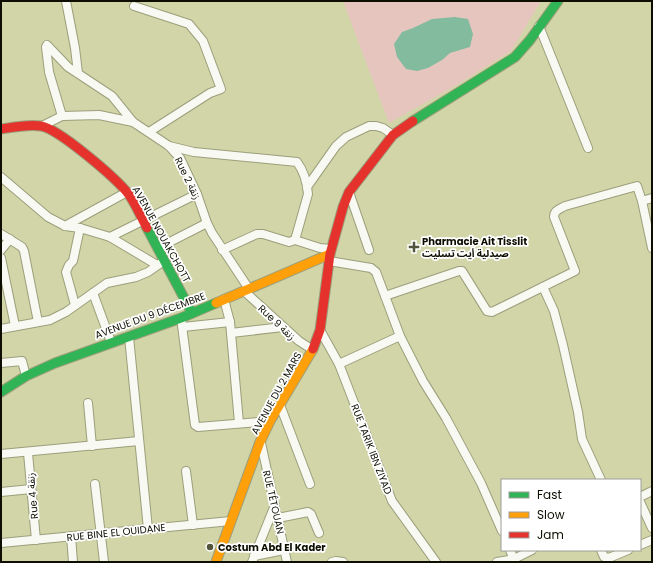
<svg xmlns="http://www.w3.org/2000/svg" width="653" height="563" font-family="Poppins,'Noto Sans Arabic',sans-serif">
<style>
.green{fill:#e7c5bf}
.water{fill:#83bb9e}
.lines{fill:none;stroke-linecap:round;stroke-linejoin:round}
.street-casing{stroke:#9c9f7b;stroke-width:10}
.fast-casing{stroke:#9c9f7b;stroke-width:11}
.slow-casing{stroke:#9c9f7b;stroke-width:11}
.jam-casing{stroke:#9c9f7b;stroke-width:11}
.street{stroke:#f8f9f2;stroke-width:8}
.fast{stroke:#30b455;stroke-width:9}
.slow{stroke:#ff9f0a;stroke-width:9}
.jam{stroke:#e5322d;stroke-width:9}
.poi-dot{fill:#52543b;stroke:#fff;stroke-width:1.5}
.labels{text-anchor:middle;stroke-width:3.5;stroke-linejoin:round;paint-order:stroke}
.street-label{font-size:10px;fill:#0d0e00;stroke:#fff}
.poi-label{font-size:10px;font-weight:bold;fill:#0d0e00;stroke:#fff;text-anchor:start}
</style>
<rect width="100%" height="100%" fill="#d1d5a8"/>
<polygon class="green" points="343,1 541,1 511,51 455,86 389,123"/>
<polygon class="water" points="455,17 468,19 473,34 470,47 450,53 442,60 428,68 417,71 406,69 397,57 394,44 402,32 413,28 432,19"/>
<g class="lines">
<defs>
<g id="street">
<polyline points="66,1 75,48 78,73"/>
<polyline points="134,6 189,24 203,41 221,89 210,93 149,132"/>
<polyline points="539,26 588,148"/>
<polyline points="62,116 49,72 46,47 47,45 68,67 112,96 133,122"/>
<polyline points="42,126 62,116 99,115 133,122 169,146 180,158 197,194 207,223 212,233 249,289"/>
<path d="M169,146l25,6 103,10c6,8 10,21 11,32l-13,46"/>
<polyline points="1,177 48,217 65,226 80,228 110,237 157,265"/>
<polyline points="307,187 336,146 346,137 369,126 376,126 383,128 393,135"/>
<polyline points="349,192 369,250"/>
<polyline points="642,201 652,198"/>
<polyline points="65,226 127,192"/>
<polyline points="1,234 22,247 24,251 38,322"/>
<polyline points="110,237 197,194"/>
<polyline points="158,248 207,223"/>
<polyline points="1,250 10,239"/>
<polyline points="222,250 257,234 263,234 289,242 295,240 320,248 331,249"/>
<polyline points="1,258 15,326"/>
<polyline points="329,261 371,268 376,272 400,336 423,381 446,418 481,483 502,531"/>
<polyline points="543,287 554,311 563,345 578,412 582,439 601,480"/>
<polyline points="244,291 299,341 313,350"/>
<polyline points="93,293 111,342"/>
<path d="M385,296l74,-25h3l25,40 5,1 83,-41 -21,-54c0,-7 6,-8 11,-11l72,-20 5,15 10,47"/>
<polyline points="224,299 230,322 239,423"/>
<polyline points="75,305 66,272 69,265 73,261 80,228"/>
<polyline points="181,318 195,425 198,427 270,421"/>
<polyline points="183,327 230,322"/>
<polyline points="1,329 50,320 66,312 107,283 136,277 148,272 161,263"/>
<polyline points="320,330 339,364 392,501 436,562"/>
<polyline points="231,333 283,327"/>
<polyline points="129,337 148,529"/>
<polyline points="1,363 22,361 26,376"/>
<polyline points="339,364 400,336"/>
<polyline points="88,403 92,446"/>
<polyline points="280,405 310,484"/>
<polyline points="261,443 287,562"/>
<polyline points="28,453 36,540"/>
<polyline points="1,454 139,441"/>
<polyline points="186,471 193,525"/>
<polyline points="95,484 104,562"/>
<polyline points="1,492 31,489"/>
<polyline points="640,497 652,491"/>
<polyline points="640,502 652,528"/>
<polyline points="278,518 308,512 311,514 319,533"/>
<polyline points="71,536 73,562"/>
<polyline points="1,543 231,521"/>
<polyline points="640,545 652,540"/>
<polyline points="510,550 515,562"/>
<polyline points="601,550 604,557 609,558 628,550"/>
<polyline points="254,556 284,550"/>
<polyline points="252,562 275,505"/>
<polyline points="332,562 336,561 343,562"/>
<polyline points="497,562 514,559"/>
<polyline points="512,562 514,559 532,550"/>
</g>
<g id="fast">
<polyline points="413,121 515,57 530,40 558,1"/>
<polyline points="147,228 192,313"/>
<polyline points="1,392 26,376 55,363 181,318 216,303"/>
</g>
<g id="slow">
<polyline points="216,303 330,254"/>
<polyline points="216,562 260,442 270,421 313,349"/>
</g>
<g id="jam">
<path d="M1,129c13,-2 27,-5 40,-3 18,3 72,50 85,65 9,10 14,25 21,37"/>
<polyline points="313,349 320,330 330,254 343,207 349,192 393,135 413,121"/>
</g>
</defs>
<use href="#street" class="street-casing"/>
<use href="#fast" class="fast-casing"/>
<use href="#slow" class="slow-casing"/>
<use href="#jam" class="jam-casing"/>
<use href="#street" class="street"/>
<use href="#fast" class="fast"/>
<use href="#slow" class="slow"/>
<use href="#jam" class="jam"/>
</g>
<g class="poi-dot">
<path d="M412 241h4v4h4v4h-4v4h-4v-4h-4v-4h4z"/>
<circle cx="210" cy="547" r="4"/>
</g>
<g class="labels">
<g class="street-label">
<text transform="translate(188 178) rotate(64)" y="4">Rue 2 زنقة</text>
<text transform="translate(162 234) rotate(61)" y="4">AVENUE NOUAKCHOTT</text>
<text transform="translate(150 315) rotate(-20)" y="4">AVENUE DU 9 DÉCEMBRE</text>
<text transform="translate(277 322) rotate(43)" y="4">Rue 9 زنقة</text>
<text transform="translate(276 393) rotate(-61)" y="4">AVENUE DU 2 MARS</text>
<text transform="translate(372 449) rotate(69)" y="4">RUE TARIK IBN ZIYAD</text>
<text transform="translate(32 496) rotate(-95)" y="4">Rue 4 زنقة</text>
<text transform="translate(274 502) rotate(77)" y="4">RUE TÉTOUAN</text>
<text transform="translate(116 532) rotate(-6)" y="4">RUE BINE EL OUIDANE</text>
</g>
<g class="poi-label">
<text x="422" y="245">Pharmacie Ait Tisslit<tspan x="422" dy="12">صيدلية أيت تسليت</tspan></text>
<text x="218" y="551">Costum Abd El Kader</text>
</g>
</g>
<rect width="653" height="563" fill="none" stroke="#0d0e00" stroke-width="4"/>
<rect x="501" y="479" width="140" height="72" fill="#ffffff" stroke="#9e9f99"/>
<rect x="509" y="492" width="20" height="6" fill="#30b455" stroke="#9e9f99"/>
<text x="537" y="499" font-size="12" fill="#0d0e00">Fast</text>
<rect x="509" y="512" width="20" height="6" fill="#ff9f0a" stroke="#9e9f99"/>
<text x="537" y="519" font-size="12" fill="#0d0e00">Slow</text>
<rect x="509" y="532" width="20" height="6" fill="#e5322d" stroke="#9e9f99"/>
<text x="537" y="539" font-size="12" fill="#0d0e00">Jam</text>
</svg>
